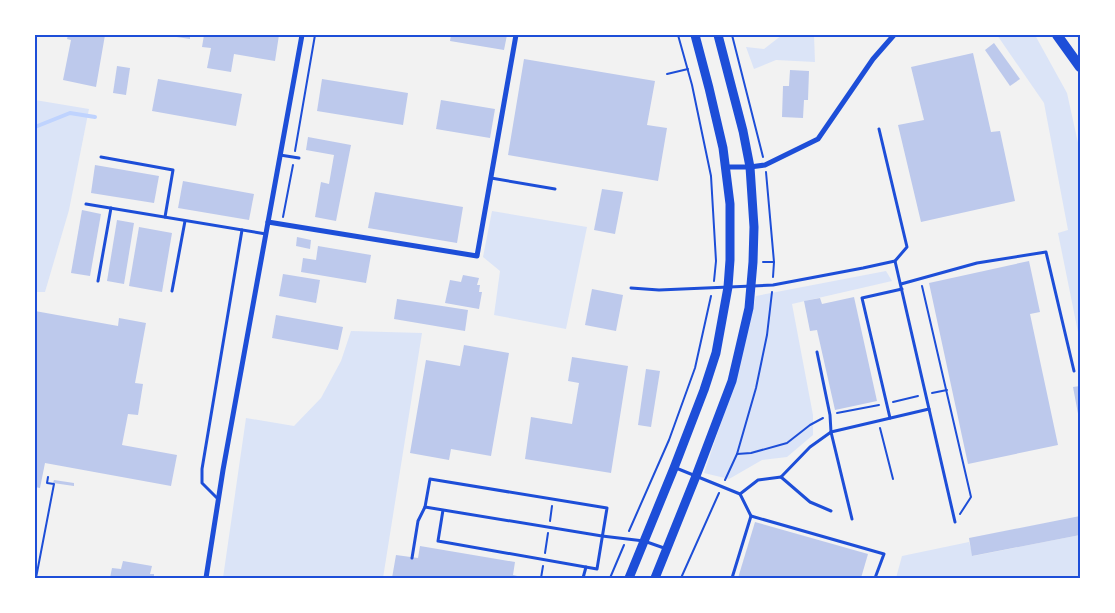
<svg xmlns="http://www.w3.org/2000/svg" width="1115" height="613" font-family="'Libre Baskerville',serif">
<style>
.green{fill:#dbe4f7}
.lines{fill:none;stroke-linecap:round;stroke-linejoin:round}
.stream{stroke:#bfd3fe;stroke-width:4}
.building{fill:#bdc9ec}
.path{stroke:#1d4ed8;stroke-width:2}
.service{stroke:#1d4ed8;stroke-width:3}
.minor{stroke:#1d4ed8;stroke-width:5}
.tertiary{stroke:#1d4ed8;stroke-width:9}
.primary{stroke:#1d4ed8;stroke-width:10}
.neatline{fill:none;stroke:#1d4ed8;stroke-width:2}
</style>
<rect width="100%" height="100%" fill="#f2f2f2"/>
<g class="green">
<polygon points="782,35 814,35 815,62 776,60 754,69 746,47 764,49"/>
<polygon points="997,35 1035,35 1067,93 1080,152 1080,342 1058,233 1068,230 1044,103"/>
<polygon points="35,100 89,109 69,210 45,292 35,292"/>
<polygon points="492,211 587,227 566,329 494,315 500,271 483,257"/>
<polygon points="886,271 892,281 792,304 813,415 813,435 787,457 762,460 729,479 704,473 737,376 756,296"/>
<polygon points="351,331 422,333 383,578 223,578 246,418 294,426 321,398 341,361"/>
<polygon points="1080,535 1080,578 896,578 902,556 969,542 973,556"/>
</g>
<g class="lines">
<polyline class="stream" points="35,127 70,113 95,117"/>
</g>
<g class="building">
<polygon points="68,35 105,35 96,87 63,80 71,40 67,39"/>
<polygon points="170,35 190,35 190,39 170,36"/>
<polygon points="204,35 279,35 275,61 234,54 231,72 207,68 211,48 202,47"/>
<polygon points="451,35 507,35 504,50 450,41"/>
<polygon points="994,43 1020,79 1010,86 985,50"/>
<polygon points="973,53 991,132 1000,131 1015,201 921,222 898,125 924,120 911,67"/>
<polygon points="524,59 655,81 647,125 667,128 658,181 508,155"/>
<polygon points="117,66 130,68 126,95 113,93"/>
<polygon points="790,70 809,71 808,100 804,100 803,118 782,117 783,86 789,86"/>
<polygon points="158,79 242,94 236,126 152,111"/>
<polygon points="322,79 408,93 403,125 317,111"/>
<polygon points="441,100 495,109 490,138 436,129"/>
<polygon points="308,137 351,145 336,221 315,217 321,182 329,184 334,155 306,150"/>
<polygon points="95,165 159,176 154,203 91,193"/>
<polygon points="183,181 254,194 249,220 178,208"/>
<polygon points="602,189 623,192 615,234 594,230"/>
<polygon points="375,192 463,207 457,243 368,228"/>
<polygon points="82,210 101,214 90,276 71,273"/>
<polygon points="117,220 134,223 124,284 107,281"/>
<polygon points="139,227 172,233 162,292 129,286"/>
<polygon points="297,237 311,240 310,249 296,246"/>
<polygon points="318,246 371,255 366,283 301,272 303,258 316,260"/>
<polygon points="1029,261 1040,312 1030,314 1058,445 968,464 929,283"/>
<polygon points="283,274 320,280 316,303 279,296"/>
<polygon points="463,275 479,278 477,285 480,285 479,292 482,292 479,309 445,303 450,280 461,282"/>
<polygon points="592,289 623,295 616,331 585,325"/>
<polygon points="854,297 877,401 835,410 817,330 810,331 804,301 820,298 822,304"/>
<polygon points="397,299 468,310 465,331 394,319"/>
<polygon points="35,311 118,326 119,318 146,323 135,383 143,384 138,415 128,414 122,445 177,455 171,486 45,463 40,488 35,487"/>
<polygon points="276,315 343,327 338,350 272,338"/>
<polygon points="464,345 509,353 491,456 451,449 449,460 410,453 426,360 460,366"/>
<polygon points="572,357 628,366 611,473 525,459 531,417 572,424 579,383 568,381"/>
<polygon points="646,369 660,371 651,427 638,425"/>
<polygon points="1080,386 1080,419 1079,419 1073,387"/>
<polygon points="54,480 74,483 74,486 53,483"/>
<polygon points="1080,516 1080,535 972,556 969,538"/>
<polygon points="755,522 868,554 861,578 738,578"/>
<polygon points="420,546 515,562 513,575 522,577 522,578 392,578 396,555 418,558"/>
<polygon points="123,561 152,566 150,574 154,574 154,578 110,578 112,568 121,569"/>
</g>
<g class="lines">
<g class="path">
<polyline points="678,35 692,85 711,176 716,261 714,281"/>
<polyline points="732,35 763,157"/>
<polyline points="667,74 688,69"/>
<polyline points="295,151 315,35"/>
<polyline points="766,172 774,262 773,277"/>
<polyline points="283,217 293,165"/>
<polyline points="763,262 774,262"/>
<polyline points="922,286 971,497 960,514"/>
<polyline points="932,393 947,390"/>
<polyline points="893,402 918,396"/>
<polyline points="837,413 879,405"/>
<polyline points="880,428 893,479"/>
<polyline points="737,454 751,453 787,443 810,425 823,418"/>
<polyline points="725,480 737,454 756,388 767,335 772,292"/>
<polyline points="550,521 552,506"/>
<polyline points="629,531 669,440 695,368 711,296"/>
<polyline points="545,553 548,533"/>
<polyline points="36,578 54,484 47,483 48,477"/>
<polyline points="541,578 543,566"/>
<polyline points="610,578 624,545"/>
<polyline points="681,578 719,493"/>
</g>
<g class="service">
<polyline points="280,155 299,158"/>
<polyline points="101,157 173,170 165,217"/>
<polyline points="491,178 555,189"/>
<polyline points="86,204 266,234"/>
<polyline points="895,261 955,522"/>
<polyline points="98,281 111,208"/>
<polyline points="901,284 977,263 1046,252 1074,371"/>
<polyline points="631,288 659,290 773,285 863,268 895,261 907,247 879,129"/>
<polyline points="172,291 185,221"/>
<polyline points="817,352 830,415 831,432 852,519"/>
<polyline points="890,418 862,298 902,289"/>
<polyline points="676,468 740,494 758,480 781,477 810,502 831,511"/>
<polyline points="781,477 810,447 831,432 929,409"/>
<polyline points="218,499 202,483 202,469 242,230"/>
<polyline points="443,510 438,541 597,569 607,508 430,479 425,507 602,536 644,541 664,548"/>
<polyline points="751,516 884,554 875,578"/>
<polyline points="412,558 418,521 425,507"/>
<polyline points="583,578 586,567"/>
<polyline points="732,578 751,516 740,494"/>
</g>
<g class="minor">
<polyline points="726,167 750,167 765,165 818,139 873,59 894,35"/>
<polyline points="268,222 477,256 516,35"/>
<polyline points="206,578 223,470 302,35"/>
</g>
<g class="tertiary">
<polyline points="629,578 674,468 704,390 716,353 728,287 730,260 730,204 723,148 709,88 695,35"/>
<polyline points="655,578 696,476 732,381 749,308 753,262 754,227 750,167 743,131 718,35"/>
</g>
<polyline class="primary" points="1057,35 1080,67"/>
</g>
<rect width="1115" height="613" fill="none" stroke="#ffffff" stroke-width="72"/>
<rect x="36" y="36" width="1043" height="541" class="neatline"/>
</svg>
